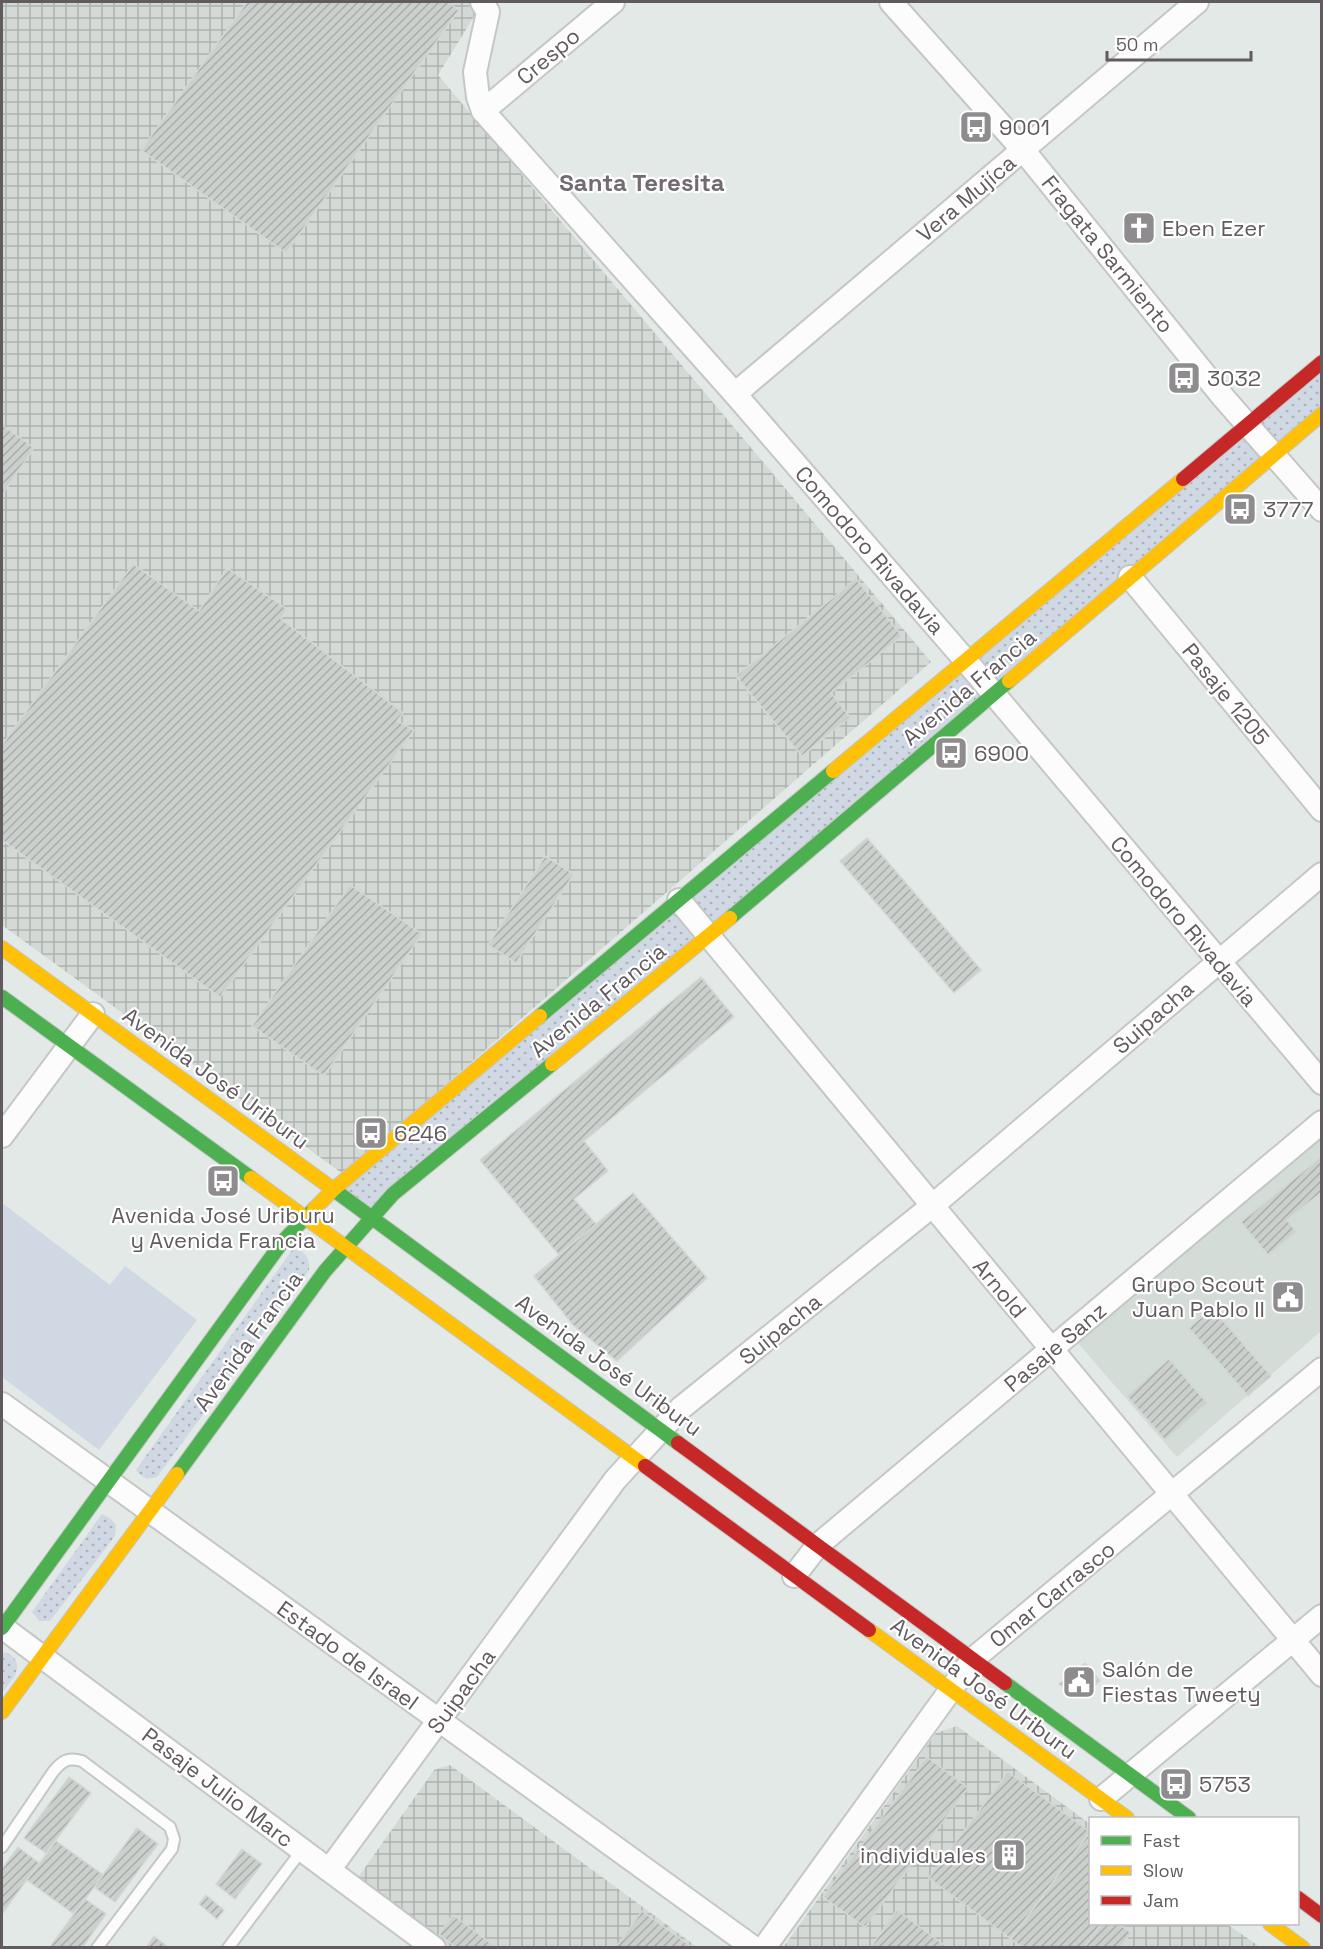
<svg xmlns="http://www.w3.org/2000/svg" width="1323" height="1949" font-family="'Space Grotesk',sans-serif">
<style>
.industrial{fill:url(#industrial-grid)}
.education{fill:#d3dcd7}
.grass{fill:url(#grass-dots)}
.pitch{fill:#cfd8e3}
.building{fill:url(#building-hatch);stroke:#d2d8d5;stroke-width:1.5}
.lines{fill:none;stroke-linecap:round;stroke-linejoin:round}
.lane-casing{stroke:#c5c6c6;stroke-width:14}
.street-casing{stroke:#c5c6c6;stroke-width:26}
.fast-casing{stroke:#c5c6c5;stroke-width:16}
.slow-casing{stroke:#c5c6c5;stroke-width:16}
.jam-casing{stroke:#c5c6c5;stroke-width:16}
.lane{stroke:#fbfcfb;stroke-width:10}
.street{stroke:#fbfcfb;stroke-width:22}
.fast{stroke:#4caf50;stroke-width:14}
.slow{stroke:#ffc107;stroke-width:14}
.jam{stroke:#c62828;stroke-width:14}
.labels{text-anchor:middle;stroke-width:4.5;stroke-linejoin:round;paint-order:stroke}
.street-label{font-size:22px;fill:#615a5f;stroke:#fff}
.poi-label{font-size:22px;fill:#615a5f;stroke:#fff;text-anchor:start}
.neighbourhood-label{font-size:24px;font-weight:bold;fill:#726b71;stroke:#fff}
</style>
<defs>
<pattern id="industrial-grid" width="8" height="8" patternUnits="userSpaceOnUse" patternTransform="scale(1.5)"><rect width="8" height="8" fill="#d3d9d5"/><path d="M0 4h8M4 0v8" fill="none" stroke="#afb3b0"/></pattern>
<pattern id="grass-dots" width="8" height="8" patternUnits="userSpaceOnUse" patternTransform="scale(1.5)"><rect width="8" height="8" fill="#cfd8e3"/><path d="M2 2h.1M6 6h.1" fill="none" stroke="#abb2bb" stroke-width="1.8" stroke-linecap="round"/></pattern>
<pattern id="building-hatch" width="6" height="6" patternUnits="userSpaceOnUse" patternTransform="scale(1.5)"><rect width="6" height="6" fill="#ccd0cd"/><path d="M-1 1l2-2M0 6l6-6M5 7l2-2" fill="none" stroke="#a9acaa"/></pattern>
</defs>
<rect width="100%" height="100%" fill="#e3e9e6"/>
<g class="industrial">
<polygon points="2,2 467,2 478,10 438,75 931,662 343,1174 2,925"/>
<polygon points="957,1726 1090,1824 1090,1924 1227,1924 1260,1947 783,1948 936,1733"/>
<polygon points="450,1765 697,1947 450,1947 357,1879 434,1770"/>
</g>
<polygon class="education" points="1321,1127 1321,1331 1177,1457 1076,1341"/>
<g class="grass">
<polygon points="1321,362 1321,414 371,1217 334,1189"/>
<path d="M292,1250c13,-1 18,8 17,20l-152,207c-10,3 -15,1 -21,-7z"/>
<polygon points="102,1514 111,1519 116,1525 115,1536 50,1621 39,1621 32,1612"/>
<path d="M2,1652c10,0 18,10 14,20 -2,7 -10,15 -14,21z"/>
</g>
<polygon class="pitch" points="2,1203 110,1285 125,1266 197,1320 99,1450 2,1377"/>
<g class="building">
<polygon points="247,2 447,2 459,10 286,253 141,150"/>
<polygon points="1143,212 1155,227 1136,245 1123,230"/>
<polygon points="2,425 34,448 2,495"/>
<polygon points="133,564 199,611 227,568 287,609 281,619 403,713 397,721 414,730 220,997 2,840 2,745"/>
<polygon points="856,579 902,636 831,693 850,717 802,756 736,676"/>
<polygon points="867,838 981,970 954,993 840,861"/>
<polygon points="545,856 574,874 516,963 488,945"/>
<polygon points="350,885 422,934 324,1076 252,1026"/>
<polygon points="701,977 734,1017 584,1141 608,1171 574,1199 596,1224 559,1255 480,1160"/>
<polygon points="1322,1156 1322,1192 1287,1220 1296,1232 1268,1255 1241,1222"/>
<polygon points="633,1193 707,1278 617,1361 573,1325 534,1276"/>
<polygon points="1212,1308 1271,1376 1248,1396 1189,1328"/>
<polygon points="1169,1359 1207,1403 1165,1440 1127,1396"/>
<polygon points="1085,1663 1100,1681 1079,1698 1059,1684"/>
<polygon points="927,1757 968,1788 865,1927 823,1897"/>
<polygon points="1008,1772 1090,1832 1011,1939 929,1878"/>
<polygon points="69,1777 91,1793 46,1853 24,1838"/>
<polygon points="137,1828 158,1844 115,1902 94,1887"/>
<polygon points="1090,1832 1090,1924 1101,1924 1084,1948 1023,1948 1011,1939"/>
<polygon points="56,1841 103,1875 74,1914 27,1880"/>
<polygon points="18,1847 39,1863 2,1914 2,1869"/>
<polygon points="242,1849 262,1864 235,1899 216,1884"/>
<polygon points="206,1895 224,1910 217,1919 199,1904"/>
<polygon points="85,1899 106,1914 82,1948 49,1948"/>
<polygon points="897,1910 948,1948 870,1948"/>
<polygon points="642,1911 693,1948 615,1948"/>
<polygon points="453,1915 497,1948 457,1948 439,1934"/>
<polygon points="1101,1924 1119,1924 1131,1933 1120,1948 1084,1948"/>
<polygon points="154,1936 169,1948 146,1948"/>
</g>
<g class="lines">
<defs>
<g id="lane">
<path d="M2,1847l51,-75c9,-11 14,-15 29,-11l88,66 4,12 -2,10 -75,99"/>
<polyline points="228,1948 302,1850"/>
</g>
<g id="street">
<polyline points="482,2 488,12 475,72 478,97 483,111 735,394 966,661 1322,1083"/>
<polyline points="891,2 1023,150 1223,397 1322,510"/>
<polyline points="483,111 613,2"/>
<polyline points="735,394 1197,2"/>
<polyline points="1130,577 1322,810"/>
<polyline points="679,900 1322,1675"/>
<polyline points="2,1136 93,1014"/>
<polyline points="2,1404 754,1948"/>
<polyline points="794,1576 818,1545 1322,1122"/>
<polyline points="2,1627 434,1948"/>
<polyline points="1101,1799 1322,1616"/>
<polyline points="329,1870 615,1480 681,1408 932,1206 1322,874"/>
<polyline points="764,1948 973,1659 1322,1369"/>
</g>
<g id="fast">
<polyline points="730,918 1009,681"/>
<polyline points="2,997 251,1178"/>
<polyline points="540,1016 833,771"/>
<polyline points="330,1187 678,1443"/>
<polyline points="177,1474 325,1271 393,1194 552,1064"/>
<polyline points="2,1628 283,1241 314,1209"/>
<polyline points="1005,1683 1189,1818"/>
</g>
<g id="slow">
<polyline points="1009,681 1322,414"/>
<polyline points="833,771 1183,479"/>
<polyline points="2,948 330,1187"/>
<polyline points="552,1064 730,918"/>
<polyline points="251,1178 645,1466"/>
<polyline points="314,1209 334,1189 540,1016"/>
<polyline points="869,1630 1127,1818"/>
<polyline points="2,1712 177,1474"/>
<polyline points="1270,1924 1303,1948"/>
</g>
<g id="jam">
<polyline points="1183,479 1322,362"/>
<polyline points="678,1443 1005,1683"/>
<polyline points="645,1466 869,1630"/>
<polyline points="1298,1898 1322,1916"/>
</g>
</defs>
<use href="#lane" class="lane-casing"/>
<use href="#street" class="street-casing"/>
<use href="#fast" class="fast-casing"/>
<use href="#slow" class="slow-casing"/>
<use href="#jam" class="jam-casing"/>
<use href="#lane" class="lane"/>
<use href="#street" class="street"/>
<use href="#fast" class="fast"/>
<use href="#slow" class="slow"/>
<use href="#jam" class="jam"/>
</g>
<defs>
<symbol id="bus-square" viewBox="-11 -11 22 22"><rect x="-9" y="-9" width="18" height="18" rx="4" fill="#8e8c8e" stroke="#fff"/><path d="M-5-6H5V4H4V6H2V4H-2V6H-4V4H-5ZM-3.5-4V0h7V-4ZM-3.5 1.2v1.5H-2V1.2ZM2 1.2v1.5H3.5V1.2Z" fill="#fff"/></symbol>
<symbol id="church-square" viewBox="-11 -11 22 22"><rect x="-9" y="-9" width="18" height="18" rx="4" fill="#8e8c8e" stroke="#fff"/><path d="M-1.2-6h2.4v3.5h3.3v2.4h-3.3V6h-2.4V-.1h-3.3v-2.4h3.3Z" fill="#fff"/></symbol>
<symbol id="civic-square" viewBox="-11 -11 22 22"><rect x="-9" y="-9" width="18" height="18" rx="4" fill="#8e8c8e" stroke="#fff"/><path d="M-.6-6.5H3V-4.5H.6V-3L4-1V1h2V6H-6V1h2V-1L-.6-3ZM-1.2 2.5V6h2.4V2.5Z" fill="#fff"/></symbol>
<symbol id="building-square" viewBox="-11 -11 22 22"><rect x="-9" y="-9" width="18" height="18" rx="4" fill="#8e8c8e" stroke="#fff"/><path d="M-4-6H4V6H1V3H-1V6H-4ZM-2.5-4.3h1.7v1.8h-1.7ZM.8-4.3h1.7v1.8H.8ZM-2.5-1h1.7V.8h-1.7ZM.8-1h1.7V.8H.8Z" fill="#fff"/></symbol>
</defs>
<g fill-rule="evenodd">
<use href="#bus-square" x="957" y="108" width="38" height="38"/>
<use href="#church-square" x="1120" y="209" width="38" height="38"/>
<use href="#bus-square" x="1165" y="359" width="38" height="38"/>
<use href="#bus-square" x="1221" y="490" width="38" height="38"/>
<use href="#bus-square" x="932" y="734" width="38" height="38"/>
<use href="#bus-square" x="352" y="1114" width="38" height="38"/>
<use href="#bus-square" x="204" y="1162" width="38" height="38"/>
<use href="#civic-square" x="1269" y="1278" width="38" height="38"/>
<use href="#civic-square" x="1060" y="1663" width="38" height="38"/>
<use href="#bus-square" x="1157" y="1765" width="38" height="38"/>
<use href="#building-square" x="990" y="1836" width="38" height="38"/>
</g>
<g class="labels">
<g class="street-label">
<text transform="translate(548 56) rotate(-40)" y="8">Crespo</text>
<text transform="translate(966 198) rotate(-40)" y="8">Vera Mujíca</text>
<text transform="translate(1108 254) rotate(51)" y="8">Fragata Sarmiento</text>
<text transform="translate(870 550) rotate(49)" y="8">Comodoro Rivadavia</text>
<text transform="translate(969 687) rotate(-40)" y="8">Avenida Francia</text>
<text transform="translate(1226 694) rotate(51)" y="8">Pasaje 1205</text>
<text transform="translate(1184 921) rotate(50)" y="8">Comodoro Rivadavia</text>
<text transform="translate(598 1000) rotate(-39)" y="8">Avenida Francia</text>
<text transform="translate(1153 1017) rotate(-41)" y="8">Suipacha</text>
<text transform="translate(216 1078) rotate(36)" y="8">Avenida José Uriburu</text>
<text transform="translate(1000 1288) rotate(50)" y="8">Arnold</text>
<text transform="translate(780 1329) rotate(-39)" y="8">Suipacha</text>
<text transform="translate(248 1341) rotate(-54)" y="8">Avenida Francia</text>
<text transform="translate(1055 1347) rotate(-40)" y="8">Pasaje Sanz</text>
<text transform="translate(609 1365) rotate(36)" y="8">Avenida José Uriburu</text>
<text transform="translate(1052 1594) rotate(-39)" y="8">Omar Carrasco</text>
<text transform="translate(348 1655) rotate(36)" y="8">Estado de Israel</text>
<text transform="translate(984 1688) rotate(36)" y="8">Avenida José Uriburu</text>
<text transform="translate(461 1691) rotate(-54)" y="8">Suipacha</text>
<text transform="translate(218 1787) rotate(37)" y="8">Pasaje Julio Marc</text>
</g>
<g class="poi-label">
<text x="999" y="135">9001</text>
<text x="1162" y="236">Eben Ezer</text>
<text x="1207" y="386">3032</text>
<text x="1263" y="517">3777</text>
<text x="974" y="761">6900</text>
<text x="394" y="1141">6246</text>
<text x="223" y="1223" text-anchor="middle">Avenida José Uriburu<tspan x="223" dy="25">y Avenida Francia</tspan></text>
<text x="1265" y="1292" text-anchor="end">Grupo Scout<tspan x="1265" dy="25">Juan Pablo II</tspan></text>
<text x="1102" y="1677">Salón de<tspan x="1102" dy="25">Fiestas Tweety</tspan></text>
<text x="1199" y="1792">5753</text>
<text x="986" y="1863" text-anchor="end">individuales</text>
</g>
<g class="neighbourhood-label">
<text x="642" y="191">Santa Teresita</text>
</g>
</g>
<rect width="1323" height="1949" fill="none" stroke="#615a5f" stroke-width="6"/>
<rect x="1089" y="1817" width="210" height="108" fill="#ffffff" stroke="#c0bdbf" stroke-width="1.5"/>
<rect x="1101" y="1836" width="30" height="9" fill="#4caf50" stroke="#c0bdbf" stroke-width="1.5"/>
<text x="1143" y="1847" font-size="18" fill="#615a5f">Fast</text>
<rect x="1101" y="1866" width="30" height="9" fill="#ffc107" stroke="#c0bdbf" stroke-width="1.5"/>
<text x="1143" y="1877" font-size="18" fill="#615a5f">Slow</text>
<rect x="1101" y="1896" width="30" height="9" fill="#c62828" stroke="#c0bdbf" stroke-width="1.5"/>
<text x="1143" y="1907" font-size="18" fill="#615a5f">Jam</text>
<path d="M1107 51v9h144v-9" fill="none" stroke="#615a5f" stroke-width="3"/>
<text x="1116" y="51" font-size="18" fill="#615a5f" stroke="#ffffff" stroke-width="4.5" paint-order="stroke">50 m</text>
</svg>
